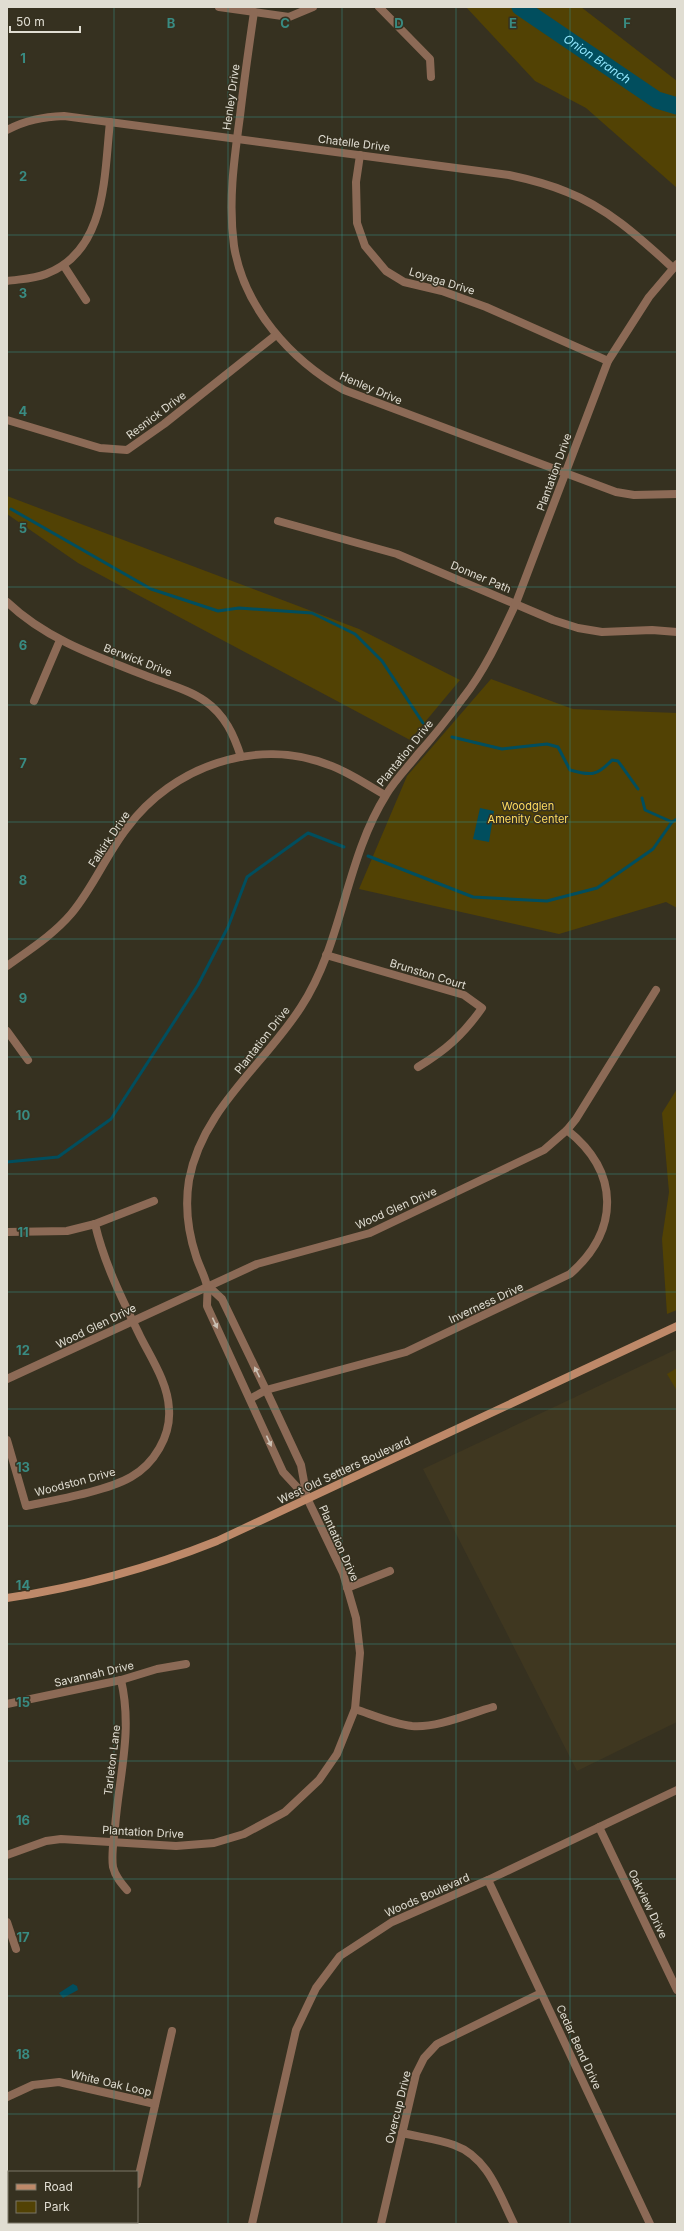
<svg xmlns="http://www.w3.org/2000/svg" width="684" height="2231" font-family="Inter,sans-serif">
<style>
.built{fill:#3f3720}
.green{fill:#524204}
.water{fill:#014e5e}
.lines{fill:none;stroke-linecap:round;stroke-linejoin:round}
.stream{stroke:#014e5e;stroke-width:3}
.river{stroke:#014e5e;stroke-width:17}
.minor{stroke:#8c6a56;stroke-width:8}
.secondary{stroke:#be8969;stroke-width:8}
.oneway{fill:#cbc0b3}
.grid{fill:none;stroke:#398b82;stroke-width:1;stroke-opacity:0.55}
.labels{text-anchor:middle;stroke-width:3;stroke-linejoin:round;paint-order:stroke}
.street-label{font-size:11px;fill:#e0ddd2;stroke:#363120}
.park-label{font-size:11px;fill:#feda5e;stroke:#363120}
.water-label{font-size:12px;font-style:italic;fill:#92e7fe;stroke:#363120}
.grid-label{font-size:13px;text-anchor:middle;font-weight:bold;fill:#398b82;stroke:#363120;stroke-width:3;stroke-linejoin:round;paint-order:stroke}
</style>
<rect width="100%" height="100%" fill="#363120"/>
<polygon class="built" points="677,1349 677,1722 577,1771 423,1469"/>
<g class="green">
<polygon points="466,7 581,7 677,81 677,188 586,108 535,81"/>
<polygon points="7,496 359,629 460,680 410,740 78,563 7,514"/>
<polygon points="491,679 573,709 677,713 677,908 666,902 559,934 359,889 407,776"/>
<polygon points="677,1089 677,1310 667,1314 662,1239 669,1192 662,1113"/>
<polygon points="677,1368 677,1391 667,1374"/>
</g>
<g class="water">
<polygon points="480,808 494,811 489,842 473,839"/>
<polygon points="73,1984 77,1986 78,1990 63,1998 59,1993"/>
</g>
<g class="lines">
<g class="stream">
<polyline points="11,509 151,589 218,611 239,608 312,613 355,634 382,661 423,723"/>
<path d="M452,737l50,12 45,-5 11,3 12,23c21,6 27,6 42,-10l6,1 20,28"/>
<polyline points="642,798 645,810 672,822 677,819"/>
<polyline points="368,856 473,897 547,901 597,888 653,849 672,822"/>
<polyline points="7,1162 58,1157 111,1119 198,985 228,927 247,877 308,833 344,847"/>
</g>
<path class="river" id="s1" d="M520,7l137,93 20,6"/>
<g class="minor">
<polyline points="219,7 289,17 313,7"/>
<polyline points="379,7 430,59 431,77"/>
<path d="M254,12c-5,34 -10,69 -14,104 -6,44 -12,86 -6,130 10,62 57,114 110,144l272,102 18,3 43,-1"/>
<path d="M7,130c19,-10 36,-13 57,-14l445,59c19,4 39,9 58,17 41,16 74,47 106,76"/>
<polyline points="360,155 356,182 357,223 365,246 386,271 404,282 442,291 486,307 608,361"/>
<polyline points="64,266 86,300"/>
<path d="M7,281c13,-2 27,-2 39,-7 61,-23 58,-98 64,-152"/>
<polyline points="7,420 100,448 127,450 164,424 276,335"/>
<polyline points="278,521 397,554 553,620 578,628 602,632 652,630 677,632"/>
<path d="M7,602c41,39 94,56 145,76 18,7 38,12 53,23 20,14 29,34 36,56"/>
<polyline points="34,701 60,640"/>
<path d="M326,955l138,40 18,13c-19,27 -36,42 -64,59"/>
<path d="M7,966c22,-16 46,-31 64,-52 22,-26 35,-59 56,-86 46,-62 129,-91 202,-63 20,7 38,20 56,30"/>
<polyline points="7,1031 28,1060"/>
<polyline points="7,1232 67,1231 95,1224 154,1201"/>
<polyline points="7,1379 257,1264 370,1233 544,1150 567,1130 576,1119 656,990"/>
<path d="M250,1399l16,-9 140,-38 164,-78c50,-44 50,-102 -3,-144"/>
<path d="M7,1440l19,66c29,-6 81,-15 105,-29 23,-13 40,-41 38,-68 -1,-26 -18,-51 -29,-73 -18,-37 -36,-73 -45,-112"/>
<path d="M307,1498l-24,-26 -76,-166c0,-6 1,-14 0,-20 -2,-10 -8,-20 -11,-30 -8,-24 -11,-51 -7,-76 13,-71 75,-115 112,-173 42,-64 44,-147 85,-212 9,-15 21,-27 32,-41 16,-18 31,-37 45,-56 22,-28 38,-63 53,-95l92,-242 41,-64 28,-33"/>
<polyline points="347,1588 390,1571"/>
<path d="M121,1680c12,51 -2,96 -6,147 -1,12 -4,27 -2,40 2,9 8,16 14,23"/>
<polyline points="7,1704 121,1680 157,1669 186,1664"/>
<path d="M355,1709c18,6 38,15 57,17 26,2 56,-12 81,-19"/>
<polyline points="599,1827 677,1990"/>
<polyline points="7,1855 46,1841 61,1839 176,1846 214,1843 244,1834 285,1812 319,1780 337,1754 355,1709 360,1653 356,1618 343,1573 307,1498 301,1465 266,1390 222,1299 207,1285"/>
<polyline points="488,1880 650,2224"/>
<polyline points="7,1922 16,1949"/>
<polyline points="7,2097 33,2085 59,2082 155,2104"/>
<path d="M402,2133c17,4 35,6 52,12 34,12 45,49 60,79"/>
<polyline points="137,2184 172,2031"/>
<polyline points="120,2222 128,2224"/>
<polyline points="8,2224 12,2222"/>
<polyline points="252,2224 296,2030 316,1988 340,1956 392,1922 488,1880 677,1790"/>
<polyline points="381,2224 416,2074 424,2058 437,2044 541,1993"/>
</g>
<path class="secondary" d="M7,1598c74,-11 140,-29 210,-57l460,-215"/>
</g>
<defs><path id="oneway-solid" d="M-6-.8H1V-3.2L6.5 0L1 3.2V.8H-6Z"/></defs>
<g class="oneway">
<use href="#oneway-solid" transform="translate(215 1323) rotate(65)"/>
<use href="#oneway-solid" transform="translate(257 1372) rotate(-116)"/>
<use href="#oneway-solid" transform="translate(269 1441) rotate(65)"/>
</g>
<path class="grid" d="M114,7v2165M228,7v2217M342,7v2217M456,7v2217M570,7v2217M7,117h670M7,235h670M7,352h670M7,470h670M7,587h670M7,705h670M7,822h670M7,939h670M7,1057h670M7,1174h670M7,1292h670M7,1409h670M7,1526h670M7,1644h670M7,1761h670M7,1879h670M7,1996h670M7,2114h670M114,2222v2"/>
<g class="labels">
<g class="street-label">
<text transform="translate(231 97) rotate(-82)" y="4">Henley Drive</text>
<text transform="translate(354 143) rotate(7)" y="4">Chatelle Drive</text>
<text transform="translate(442 281) rotate(17)" y="4">Loyaga Drive</text>
<text transform="translate(371 388) rotate(23)" y="4">Henley Drive</text>
<text transform="translate(156 415) rotate(-37)" y="4">Resnick Drive</text>
<text transform="translate(554 472) rotate(-70)" y="4">Plantation Drive</text>
<text transform="translate(481 577) rotate(23)" y="4">Donner Path</text>
<text transform="translate(138 660) rotate(21)" y="4">Berwick Drive</text>
<text transform="translate(405 753) rotate(-51)" y="4">Plantation Drive</text>
<text transform="translate(109 839) rotate(-56)" y="4">Falkirk Drive</text>
<text transform="translate(428 974) rotate(17)" y="4">Brunston Court</text>
<text transform="translate(262 1040) rotate(-52)" y="4">Plantation Drive</text>
<text transform="translate(396 1208) rotate(-24)" y="4">Wood Glen Drive</text>
<text transform="translate(486 1303) rotate(-25)" y="4">Inverness Drive</text>
<text transform="translate(96 1326) rotate(-26)" y="4">Wood Glen Drive</text>
<text transform="translate(344 1470) rotate(-25)" y="4">West Old Settlers Boulevard</text>
<text transform="translate(75 1482) rotate(-15)" y="4">Woodston Drive</text>
<text transform="translate(339 1543) rotate(66)" y="4">Plantation Drive</text>
<text transform="translate(94 1674) rotate(-13)" y="4">Savannah Drive</text>
<text transform="translate(112 1760) rotate(-83)" y="4">Tarleton Lane</text>
<text transform="translate(143 1832) rotate(3)" y="4">Plantation Drive</text>
<text transform="translate(427 1895) rotate(-24)" y="4">Woods Boulevard</text>
<text transform="translate(648 1904) rotate(64)" y="4">Oakview Drive</text>
<text transform="translate(579 2047) rotate(65)" y="4">Cedar Bend Drive</text>
<text transform="translate(111 2083) rotate(13)" y="4">White Oak Loop</text>
<text transform="translate(398 2107) rotate(-76)" y="4">Overcup Drive</text>
</g>
<g class="park-label">
<text x="528" y="810">Woodglen<tspan x="528" dy="13">Amenity Center</tspan></text>
</g>
<g class="water-label">
<text dy="4" stroke="none"><textPath href="#s1" startOffset="93">Onion Branch</textPath></text>
</g>
</g>
<g class="grid-label">
<text x="171" y="28">B</text>
<text x="285" y="28">C</text>
<text x="399" y="28">D</text>
<text x="513" y="28">E</text>
<text x="627" y="28">F</text>
<text x="23" y="63">1</text>
<text x="23" y="181">2</text>
<text x="23" y="298">3</text>
<text x="23" y="416">4</text>
<text x="23" y="533">5</text>
<text x="23" y="650">6</text>
<text x="23" y="768">7</text>
<text x="23" y="885">8</text>
<text x="23" y="1003">9</text>
<text x="23" y="1120">10</text>
<text x="23" y="1237">11</text>
<text x="23" y="1355">12</text>
<text x="23" y="1472">13</text>
<text x="23" y="1590">14</text>
<text x="23" y="1707">15</text>
<text x="23" y="1825">16</text>
<text x="23" y="1942">17</text>
<text x="23" y="2059">18</text>
</g>
<rect width="684" height="2231" fill="none" stroke="#e0ddd2" stroke-width="16"/>
<rect x="8" y="2171" width="130" height="52" fill="#363120" stroke="#7a7667"/>
<rect x="16" y="2184" width="20" height="6" fill="#be8969" stroke="#7a7667"/>
<text x="44" y="2191" font-size="12" fill="#e0ddd2">Road</text>
<rect x="16" y="2201" width="20" height="12" fill="#524204" stroke="#7a7667"/>
<text x="44" y="2211" font-size="12" fill="#e0ddd2">Park</text>
<path d="M10 26v6h70v-6" fill="none" stroke="#e0ddd2" stroke-width="2"/>
<text x="16" y="26" font-size="12" fill="#e0ddd2" stroke="#363120" stroke-width="3" paint-order="stroke">50 m</text>
</svg>
